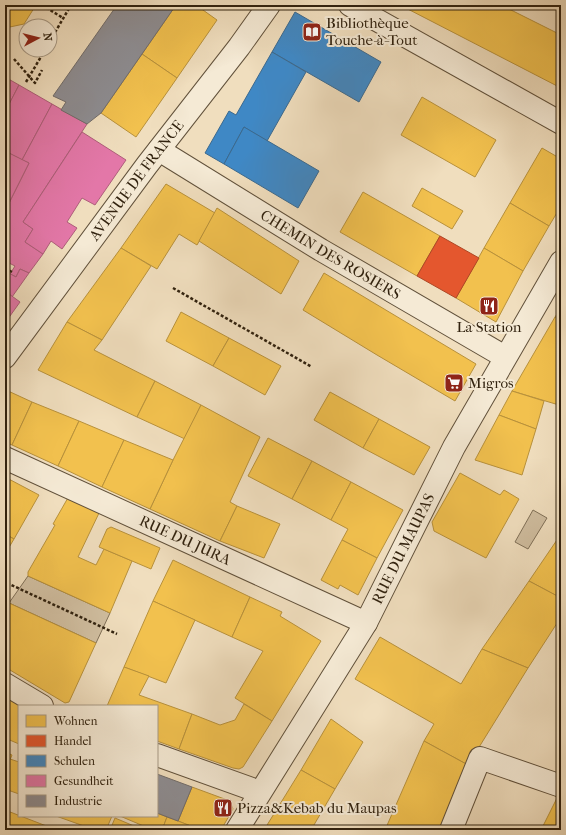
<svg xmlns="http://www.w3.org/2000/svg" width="566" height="835" font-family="'IM FELL French Canon',serif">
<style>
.green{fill:#d0bea0;stroke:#807058}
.homes{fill:#f2c14e;stroke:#b8913b}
.shops{fill:#e4572e;stroke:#ae4725}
.schools{fill:#3f88c5;stroke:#3b698e}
.health{fill:#e377a8;stroke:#ae5e7a}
.industry{fill:#8d8d92;stroke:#716d6b}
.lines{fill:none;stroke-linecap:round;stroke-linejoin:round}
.minor-casing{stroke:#61513b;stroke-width:24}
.path{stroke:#31220f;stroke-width:2.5;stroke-dasharray:3 2;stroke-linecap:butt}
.minor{stroke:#f5ead5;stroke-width:22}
.labels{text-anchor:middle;stroke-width:4;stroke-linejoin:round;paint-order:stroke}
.poi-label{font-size:15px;fill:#31220f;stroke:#f5ead5;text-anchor:start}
.street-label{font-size:15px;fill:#31220f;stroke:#f5ead5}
</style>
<rect width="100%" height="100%" fill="#f0debe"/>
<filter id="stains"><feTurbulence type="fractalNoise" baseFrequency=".005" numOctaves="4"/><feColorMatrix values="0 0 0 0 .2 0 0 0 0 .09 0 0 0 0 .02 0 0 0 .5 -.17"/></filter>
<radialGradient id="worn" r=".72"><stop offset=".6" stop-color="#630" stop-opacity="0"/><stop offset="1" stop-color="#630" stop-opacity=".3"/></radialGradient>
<g class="green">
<polygon points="533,510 547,518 528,549 515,542"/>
<polygon points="28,576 110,613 96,643 9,603"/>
</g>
<g class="homes">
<polygon points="5,5 36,5 24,24 5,28"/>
<polygon points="176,5 196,5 217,20 177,78 142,54"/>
<polygon points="400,5 501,5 561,35 561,88"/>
<polygon points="142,54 177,78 136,137 101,113"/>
<polygon points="422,97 496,140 475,177 401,135"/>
<polygon points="542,148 561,159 561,206 549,226 510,203"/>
<polygon points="166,184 215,213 197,245 179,234 157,269 121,248"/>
<polygon points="422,188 463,211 452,229 412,206"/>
<polygon points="363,192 440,236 417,276 340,232"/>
<polygon points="510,203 549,226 523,271 484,248"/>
<polygon points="217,208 299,261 281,294 199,241"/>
<polygon points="121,248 151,266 102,340 67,322"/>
<polygon points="484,248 523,271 496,322 456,298"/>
<polygon points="324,273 476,364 455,401 377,355 303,310"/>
<polygon points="561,308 561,321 555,317"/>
<polygon points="181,312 229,338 213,366 166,341"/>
<polygon points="555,317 561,321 561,401 559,405 512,391"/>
<polygon points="67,322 102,340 94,350 155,381 137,417 38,370"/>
<polygon points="229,338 281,366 265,395 213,366"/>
<polygon points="155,381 201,405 185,439 137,417"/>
<polygon points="6,390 32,402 12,445 5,442"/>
<polygon points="512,391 544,401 536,429 499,415"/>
<polygon points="330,392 379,419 363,448 314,420"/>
<polygon points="32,402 79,421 58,466 12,445"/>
<polygon points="201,405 260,437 230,502 237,506 220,541 150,509 173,460"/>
<polygon points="499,415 536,429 522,475 475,460"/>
<polygon points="379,419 430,447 414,475 363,448"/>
<polygon points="79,421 124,440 102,487 58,466"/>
<polygon points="268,438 312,461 292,499 248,476"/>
<polygon points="124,440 173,460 150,509 102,487"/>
<polygon points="312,461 351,482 331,520 292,499"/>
<polygon points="460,473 500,495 504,490 519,499 486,558 434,531 432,522"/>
<polygon points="5,477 39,495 14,539 5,534"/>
<polygon points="351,482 403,510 377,558 342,540 348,529 331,520"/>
<polygon points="69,496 100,511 78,557 96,565 104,549 132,561 110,613 28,576 28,572 55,525 53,524"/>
<polygon points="237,506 280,524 264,558 220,541"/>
<polygon points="111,527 160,548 151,569 99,547 107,529"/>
<polygon points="5,534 14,539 5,554"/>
<polygon points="561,534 561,598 529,581"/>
<polygon points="342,540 377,558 358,595 340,585 338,589 321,580"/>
<polygon points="173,560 250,597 232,637 153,601"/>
<polygon points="529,581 561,598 561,617 528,668 482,649"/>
<polygon points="250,597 282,612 280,616 321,641 272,721 235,698 263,651 232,637"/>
<polygon points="153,601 195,620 166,683 124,667"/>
<polygon points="9,603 96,643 69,702 65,703 5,667 5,609"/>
<polygon points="380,637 461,684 482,649 528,668 468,765 424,741 434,724 355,679"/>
<polygon points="124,667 149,676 139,695 192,714 179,749 157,741 157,706 107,706"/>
<polygon points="5,696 22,706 19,706 19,744 5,738"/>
<polygon points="244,704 272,721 243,767 239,769 233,768 179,749 192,714 220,725 235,720"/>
<polygon points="331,719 363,742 335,789 301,770"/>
<polygon points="424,741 468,765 441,830 385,830"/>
<polygon points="5,752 12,755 5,773"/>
<polygon points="10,759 19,762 19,794 5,789 5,773"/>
<polygon points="301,770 335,789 311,830 264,830"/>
<polygon points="192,787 230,801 233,809 221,830 201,830 178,821"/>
<polygon points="560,792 561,792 561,830 541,830"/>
<polygon points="5,810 49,827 47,830 5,830"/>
<polygon points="157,813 167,817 162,830 153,830 120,816 157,816"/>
<polygon points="56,816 112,816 106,830 95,830"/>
<polygon points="167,817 178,821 201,830 162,830"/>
<polygon points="115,818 134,826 133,830 110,830"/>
</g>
<polygon class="shops" points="440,236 479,258 456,298 417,276"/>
<g class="schools">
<polygon points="295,12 381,62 359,102 272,52"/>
<polygon points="272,52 306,72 267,141 244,127 224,164 205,153 229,111 236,115"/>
<polygon points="244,127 319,171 298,208 224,164"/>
</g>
<g class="health">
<polygon points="5,77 19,85 5,112"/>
<polygon points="19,85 52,104 22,160 5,151 5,112"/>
<polygon points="52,104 87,124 23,222 33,229 25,242 43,254 29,273 20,269 16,277 10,274 15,266 5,261 5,211 29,163 22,160"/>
<polygon points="82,132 126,160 95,205 82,198 67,222 77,228 62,249 51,241 43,254 25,242 33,229 23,222"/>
<polygon points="5,151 29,163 5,211"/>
<polygon points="20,269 29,273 12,297 5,291 5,271 16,277"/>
<polygon points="5,291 20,302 5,323"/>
</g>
<g class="industry">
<polygon points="117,5 176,5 101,113 87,124 61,110 66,102 53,96"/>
<polygon points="157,774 192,787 178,821 157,813"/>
</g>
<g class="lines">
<defs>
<g id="minor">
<polyline points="350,5 561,123"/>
<path id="s1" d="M159,150l162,100 184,107"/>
<path id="s2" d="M5,357l142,-192 92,-118 30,-42"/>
<path id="s3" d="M5,458l361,165"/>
<polyline points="5,684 42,706"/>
<polyline points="157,755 260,792"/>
<path id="s4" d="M237,830l129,-207 88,-176 107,-185"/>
<polyline points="451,830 480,758 561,786"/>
</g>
</defs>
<use href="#minor" class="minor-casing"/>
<g class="path">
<polyline points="42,5 63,18"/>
<polyline points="50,41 71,5"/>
<polyline points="14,59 35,83 42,70"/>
<polyline points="26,82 45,50"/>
<polyline points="5,268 12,272"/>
<polyline points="173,288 312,367"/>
<polyline points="7,583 117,634"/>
</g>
<use href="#minor" class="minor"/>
</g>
<defs>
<symbol id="library-square" viewBox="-11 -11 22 22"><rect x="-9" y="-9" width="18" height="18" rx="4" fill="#8f2418" stroke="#f5ead5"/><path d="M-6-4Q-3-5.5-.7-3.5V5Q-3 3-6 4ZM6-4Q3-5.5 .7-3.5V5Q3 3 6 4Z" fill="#fff"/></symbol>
<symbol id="restaurant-square" viewBox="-11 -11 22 22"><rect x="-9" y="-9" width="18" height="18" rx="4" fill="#8f2418" stroke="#f5ead5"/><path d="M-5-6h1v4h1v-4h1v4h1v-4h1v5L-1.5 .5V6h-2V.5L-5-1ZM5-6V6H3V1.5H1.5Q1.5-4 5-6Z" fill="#fff"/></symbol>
<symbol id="supermarket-square" viewBox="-11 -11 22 22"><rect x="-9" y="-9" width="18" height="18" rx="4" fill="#8f2418" stroke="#f5ead5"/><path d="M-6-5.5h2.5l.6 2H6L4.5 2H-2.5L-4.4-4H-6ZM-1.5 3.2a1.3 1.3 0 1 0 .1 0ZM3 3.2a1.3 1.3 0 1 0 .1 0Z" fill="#fff"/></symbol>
</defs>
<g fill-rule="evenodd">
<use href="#library-square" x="301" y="21" width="22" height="22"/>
<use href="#restaurant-square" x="478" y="295" width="22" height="22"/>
<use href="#supermarket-square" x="443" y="372" width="22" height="22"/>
<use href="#restaurant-square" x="212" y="797" width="22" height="22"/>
</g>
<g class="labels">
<g class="poi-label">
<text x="326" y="28">Bibliothèque<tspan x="326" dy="17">Touche-à-Tout</tspan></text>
<text x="489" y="332" text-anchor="middle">La Station</text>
<text x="468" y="388">Migros</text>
<text x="237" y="813">Pizza&amp;Kebab du Maupas</text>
</g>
<g class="street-label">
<text dy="5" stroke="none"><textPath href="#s2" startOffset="220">AVENUE DE FRANCE</textPath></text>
<text dy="5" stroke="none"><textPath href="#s1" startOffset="201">CHEMIN DES ROSIERS</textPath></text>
<text dy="5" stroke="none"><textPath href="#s3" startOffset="198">RUE DU JURA</textPath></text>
<text dy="5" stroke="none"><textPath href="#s4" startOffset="327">RUE DU MAUPAS</textPath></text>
</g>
</g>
<rect width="566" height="835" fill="none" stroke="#f0debe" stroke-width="20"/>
<rect x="6" y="6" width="554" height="823" fill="none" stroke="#31220f" stroke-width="2"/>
<rect x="10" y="10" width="546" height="815" fill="none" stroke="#31220f"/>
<rect x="18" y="705" width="140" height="112" fill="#f5ead5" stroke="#a79a86"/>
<rect x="26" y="715" width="20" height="12" fill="#f2c14e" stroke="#a79a86"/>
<text x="54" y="725" font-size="12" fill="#31220f">Wohnen</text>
<rect x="26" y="735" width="20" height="12" fill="#e4572e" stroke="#a79a86"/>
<text x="54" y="745" font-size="12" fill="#31220f">Handel</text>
<rect x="26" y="755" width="20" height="12" fill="#3f88c5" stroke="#a79a86"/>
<text x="54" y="765" font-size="12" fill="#31220f">Schulen</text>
<rect x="26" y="775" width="20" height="12" fill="#e377a8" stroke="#a79a86"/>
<text x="54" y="785" font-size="12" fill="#31220f">Gesundheit</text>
<rect x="26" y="795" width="20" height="12" fill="#8d8d92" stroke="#a79a86"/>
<text x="54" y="805" font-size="12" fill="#31220f">Industrie</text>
<g transform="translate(38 38) rotate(83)"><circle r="19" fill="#f5ead5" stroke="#a79a86"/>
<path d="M0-3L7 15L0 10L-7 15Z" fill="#8f2418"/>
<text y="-6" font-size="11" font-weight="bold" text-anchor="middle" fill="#31220f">N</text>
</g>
<rect width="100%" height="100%" filter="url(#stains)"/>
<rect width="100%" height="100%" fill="url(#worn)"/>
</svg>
